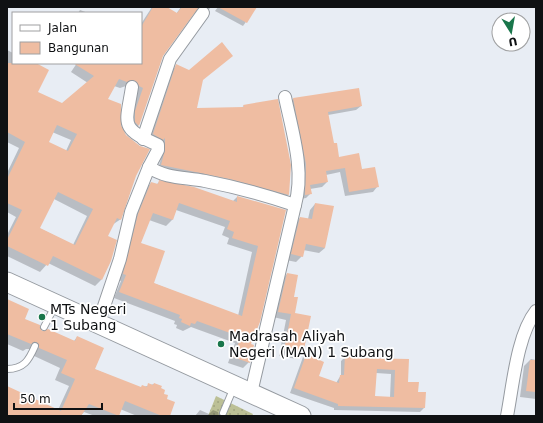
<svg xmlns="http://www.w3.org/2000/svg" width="543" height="423" font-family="'DejaVu Sans',sans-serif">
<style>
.grass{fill:url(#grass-dots)}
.shadow{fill:#0003;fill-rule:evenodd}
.building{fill:#efbda2;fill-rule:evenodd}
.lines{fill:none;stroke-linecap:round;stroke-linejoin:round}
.service-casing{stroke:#959aa0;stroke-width:8}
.minor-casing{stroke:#959aa0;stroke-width:14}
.primary-casing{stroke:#959aa0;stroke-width:21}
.service{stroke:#fff;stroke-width:6}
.minor{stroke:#fff;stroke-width:12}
.primary{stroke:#fff;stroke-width:19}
.poi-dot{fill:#19764b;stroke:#fff;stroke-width:1.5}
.labels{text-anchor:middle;stroke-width:3.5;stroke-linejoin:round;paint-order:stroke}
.poi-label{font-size:14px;fill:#0f1113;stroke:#fff;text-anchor:start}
</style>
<defs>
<pattern id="grass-dots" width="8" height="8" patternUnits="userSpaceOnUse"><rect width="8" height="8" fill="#bcc096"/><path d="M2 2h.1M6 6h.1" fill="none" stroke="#a0a480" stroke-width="1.8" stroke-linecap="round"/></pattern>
</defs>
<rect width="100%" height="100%" fill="#e8edf4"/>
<polygon class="grass" points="216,396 253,414 252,416 208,416"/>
<g class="shadow">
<path d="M152,7h13l11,7 5,-7h30l-7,8 -6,-4 -6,3 -29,40 -25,72 -6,6 -3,-14 8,-23 -11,-9 -6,2 -6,-2 -7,13 13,26 15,51 -14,43 -9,6 -5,12 -6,43 -6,6 -47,-23 -8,9 -33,-16v-21l9,-18 -9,-5v-39l12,-25 -12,-6v-92l6,3v10h21l3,30 25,12 26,-22 -17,-11 6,-9h64v-39zM52,132l19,8 -5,11 -19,-8zM54,199l33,17 -14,29 -34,-17z"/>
<polygon points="218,7 252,7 255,9 243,26 215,11"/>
<polygon points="80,10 88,13 78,13"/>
<polygon points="176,66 202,81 196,109 241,108 244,106 290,165 288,195 284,199 158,169 162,155 149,139 172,70"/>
<polygon points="293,99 361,106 356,110 328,115 333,145 338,158 361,170 377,187 373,192 345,196 340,172 326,175 327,182 322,187 310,189 311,193 306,198 300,199 289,103"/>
<path d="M159,182l74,19 4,-4 48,14 -35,134 -1,17 -6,6 -15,-5 7,-20 -44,-16 -8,4 -7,-3 1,-3 -3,-1 1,-3 -61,-23 7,-17 -3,-1 15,-59 12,-32 6,-6 5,2zM176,210l49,17 -3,8 7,3 -2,6 25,8 -14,64 -85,-33 -13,-39 9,-24 17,6 6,-6z"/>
<polygon points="315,204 325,248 319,253 303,250 302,256 296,262 286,260 295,223 300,218 308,219 310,210"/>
<polygon points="287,274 302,354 297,359 279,356 286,320 273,317 281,280"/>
<polygon points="7,300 24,319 42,332 74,341 77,337 94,369 140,388 154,384 160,389 165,400 168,416 137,416 120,409 117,416 95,416 84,412 80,416 7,416 7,387 58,410 69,386 55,380 60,368 32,355 30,349 26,349 23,351 7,344"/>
<path d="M307,353l7,6 4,18 18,6 5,-8v-14l5,-5 11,3 51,1 -1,23 10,10 7,15 -4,4 -86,-2v-2l-44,-15 13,-36zM376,373l15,1 -1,23h-16z"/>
<polygon points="531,359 536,360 536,399 520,397 524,366"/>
<polygon points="200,410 209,414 213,410 218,412 219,416 195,416"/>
</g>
<g class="building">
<path d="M153,7h14l10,6 5,-6h17l-36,49 -24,70 -4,-4v-11l8,-23 -4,-2 -2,-4 -4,-2 -6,2 -8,-3 -11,20 13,5v21l5,10 14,11 10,3 -14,27 -15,44 -4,-2 -9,18 9,4 -6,21 -9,19 -49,-24 -5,10 -41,-20v-6l15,-30 -15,-7v-24l18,-37 -18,-10v-69h29l13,7 -11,22 24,11 32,-27 -21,-13h68v-36zM57,125l20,9 -9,17 -19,-9zM58,192l35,17 -18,36 -35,-17z"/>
<polygon points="218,7 257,7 247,23"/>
<polygon points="222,42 233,56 203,80 197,108 244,107 243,105 278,99 291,165 289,195 230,179 161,165 165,150 165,138 163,140 153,134 176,64 189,70"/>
<polygon points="359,88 362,106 328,112 334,143 337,143 339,157 359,153 362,169 375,167 379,187 349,192 345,168 326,171 328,182 310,185 312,194 305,195 306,164 293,98"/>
<path d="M159,180l35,7 43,15v-6l49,14 -26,112 -9,22 3,1 -4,18 -17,-6 8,-20 -44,-16 -2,3 -4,-1 -1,3 -9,-4 1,-3 -3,-1 1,-3 -61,-23 7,-17 -3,-1 15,-60 13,-32 7,2zM179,203l51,18 -3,8 7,3 -2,6 26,8 -16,70 -88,-33 11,-32 -24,-8 12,-30 20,7z"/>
<polygon points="315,203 334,206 325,248 306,244 303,257 291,254 300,217 312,219"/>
<polygon points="287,273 298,275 294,297 298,297 295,313 311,316 303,354 284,350 291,314 278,312"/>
<polygon points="7,299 29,309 25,319 40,325 42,331 48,329 75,341 77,336 104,348 95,369 141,387 142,385 147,387 148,383 153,385 154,383 162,386 161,388 165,390 164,394 168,395 167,399 175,402 170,416 162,416 125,401 119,416 89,404 81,416 7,416 7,386 61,411 75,379 61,373 67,360 39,348 37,342 34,342 31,344 7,334"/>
<path d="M307,352l10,3 -2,3 9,4 -5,14 20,7 1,-8h4l1,-20 13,1v2l51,1 -1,23h11l-1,10h8l-1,16 -87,-2v-2l-44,-16zM377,369l18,1 -1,27 -19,-1z"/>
<polygon points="530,360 536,360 536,392 526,391"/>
</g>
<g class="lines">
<defs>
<g id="service">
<polyline points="44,327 55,306"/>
<path d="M7,369c17,0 22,-9 28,-23"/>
<polyline points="223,413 234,387"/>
</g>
<g id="minor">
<path d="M285,97c7,34 20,73 10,108"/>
<polyline points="143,139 170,59 203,13"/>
<path d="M149,167c17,12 36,10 56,14 31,6 60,14 90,24l-44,188"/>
<path d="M98,324l22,-65 11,-47 18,-45 9,-17v-5c-39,-17 -32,-20 -26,-58"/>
<path d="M507,416c6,-31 10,-81 29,-105"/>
</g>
<polyline id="primary" points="7,282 301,416"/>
</defs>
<use href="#service" class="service-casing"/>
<use href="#minor" class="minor-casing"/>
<use href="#primary" class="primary-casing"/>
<use href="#service" class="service"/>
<use href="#minor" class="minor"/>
<use href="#primary" class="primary"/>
</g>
<g class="poi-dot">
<circle cx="42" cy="317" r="4"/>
<circle cx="221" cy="344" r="4"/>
</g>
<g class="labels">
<g class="poi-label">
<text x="50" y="314">MTs Negeri<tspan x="50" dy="16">1 Subang</tspan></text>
<text x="229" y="341">Madrasah Aliyah<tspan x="229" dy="16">Negeri (MAN) 1 Subang</tspan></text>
</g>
</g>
<rect width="543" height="423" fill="none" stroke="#0f1113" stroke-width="16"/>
<rect x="12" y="12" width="130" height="52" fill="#ffffff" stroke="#9fa0a1"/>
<rect x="20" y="25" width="20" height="6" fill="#ffffff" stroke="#9fa0a1"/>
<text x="48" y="32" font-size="12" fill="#0f1113">Jalan</text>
<rect x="20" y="42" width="20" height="12" fill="#efbda2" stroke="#9fa0a1"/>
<text x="48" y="52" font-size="12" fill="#0f1113">Bangunan</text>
<g transform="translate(511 32) rotate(169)"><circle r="19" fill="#ffffff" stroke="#9fa0a1"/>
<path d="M0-3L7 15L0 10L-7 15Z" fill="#19764b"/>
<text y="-6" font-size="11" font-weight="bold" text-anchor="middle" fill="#0f1113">U</text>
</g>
<path d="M14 403v6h88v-6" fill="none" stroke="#0f1113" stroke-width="2"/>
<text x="20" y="403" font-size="12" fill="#0f1113" stroke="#ffffff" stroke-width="3" paint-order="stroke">50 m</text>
</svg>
